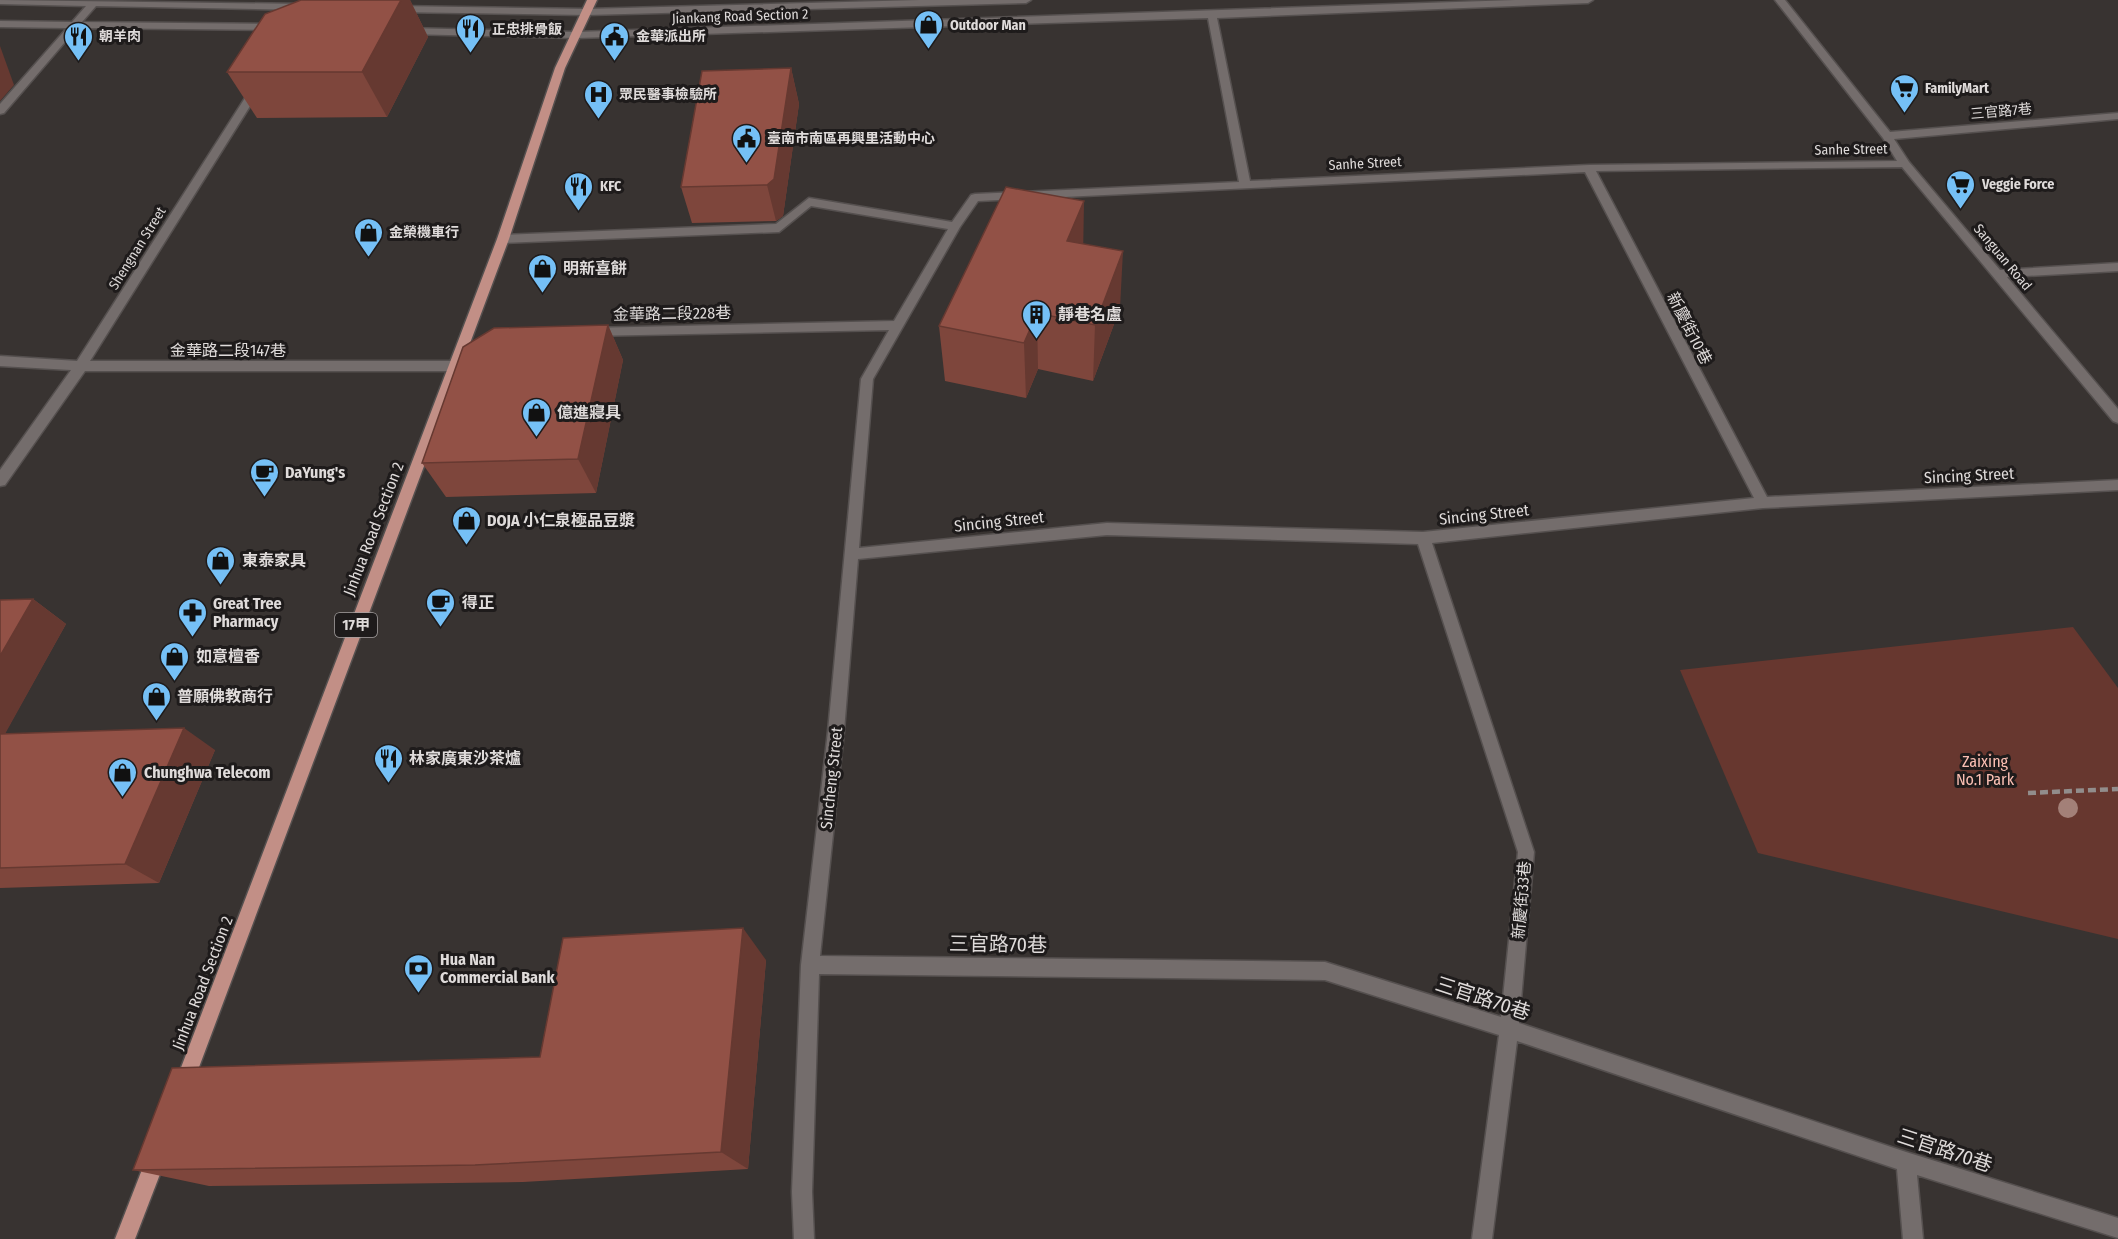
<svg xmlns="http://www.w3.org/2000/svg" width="2118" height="1239" font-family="'Fira Sans Condensed','Noto Sans TC',sans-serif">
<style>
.green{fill:#67372f}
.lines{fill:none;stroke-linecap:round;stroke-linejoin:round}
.minor-casing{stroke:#55504f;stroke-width:3}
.major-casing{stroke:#55504f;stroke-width:3}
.path{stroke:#928d8c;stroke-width:4.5;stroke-dasharray:8 4;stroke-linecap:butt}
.minor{fill:#746d6c;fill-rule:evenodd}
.major{fill:#c28f86;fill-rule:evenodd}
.tree{fill:#a38078}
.wall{fill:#7e463c}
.shaded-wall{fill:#663931}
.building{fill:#925146;stroke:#663931;stroke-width:1.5}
.labels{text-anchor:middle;stroke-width:6;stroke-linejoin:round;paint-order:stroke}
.far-street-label{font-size:14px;fill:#dfdbda;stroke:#1e1b1b}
.far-poi-label{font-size:14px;font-weight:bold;fill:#dfdbda;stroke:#1e1b1b;text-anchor:start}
.shield{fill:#1e1b1b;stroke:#a5a1a1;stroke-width:1.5}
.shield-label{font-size:15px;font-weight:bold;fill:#dfdbda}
.poi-label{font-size:16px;font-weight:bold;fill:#dfdbda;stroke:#1e1b1b;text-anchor:start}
.street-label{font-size:16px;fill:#dfdbda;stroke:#1e1b1b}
.park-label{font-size:16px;fill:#fbbfb3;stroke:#1e1b1b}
.near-street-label{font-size:20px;fill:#dfdbda;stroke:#1e1b1b}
</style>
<rect width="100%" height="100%" fill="#383331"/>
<polygon class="green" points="2073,627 2118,688 2118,939 1758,853 1680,670"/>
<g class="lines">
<defs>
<g id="minor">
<polygon points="0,0 303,4 308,7 303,10 96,6 82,22 275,24 280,27 275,30 77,28 4,113 0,114 0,104 67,28 0,27 0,21 72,22 86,6 0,4"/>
<polygon points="919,0 1031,0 1026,3 587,15 396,12 391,9 396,6 587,9"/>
<path d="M1515,0h78l-5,3 -371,15 33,163 339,-16 308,-4 -14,-23 -108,-138h10l105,132 228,-19v6l-224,20 15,23 91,108 118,-7v8l-111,6 111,132v14l-5,-2 -211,-254 -306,4 171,326 351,-17v10l-355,18 -331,35 102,309 -15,171 387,129 212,66v20l-201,-63 6,64h-20l-6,-70 -380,-128 -25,198h-20l27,-204 -174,-55 -506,-6 -7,218 2,47h-20l-2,-47 9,-227 27,-234 33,-352 28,-49 -299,6 -6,-4 6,-4 304,-7 54,-92 -137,-23 -32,26 -276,11 -6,-4 6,-4 273,-11 33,-26 143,24 19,-27 4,-1 264,-12 -31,-164 -631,20 -170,-4 -5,-3 5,-3 170,4zM1585,172l169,326 -331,34 -316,-9 -248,25 14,-169 87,-152 18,-26zM1107,535l311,9 100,308 -17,165 -176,-55 -505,-6 24,-225 14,-172z"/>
<polygon points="257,84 262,87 90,361 453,361 466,354 472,359 455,371 85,371 5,485 0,486 0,470 71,370 0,366 0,356 77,361 252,87"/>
</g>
<g id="major">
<polygon points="587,0 597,0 565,68 509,239 192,1086 190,1093 183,1095 176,1093 174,1086 497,239 555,68"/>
<polygon points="157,1146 164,1149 167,1156 135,1239 115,1239 150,1149"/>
</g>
</defs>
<use href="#minor" class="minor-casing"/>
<use href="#major" class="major-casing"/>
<polyline class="path" points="2028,793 2118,789"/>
<use href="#minor" class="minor"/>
<use href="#major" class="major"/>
</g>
<circle class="tree" cx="2068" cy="808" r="10"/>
<g class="wall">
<polygon points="301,0 410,0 428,37 387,117 257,118 227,72"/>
<polygon points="791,68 799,104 783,216 776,221 692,223 681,187"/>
<polygon points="1083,244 1120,308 1093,381 1038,369 1026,398 945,381 939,326"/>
<polygon points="608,325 623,360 596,493 446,497 422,463"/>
<polygon points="33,599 66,624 5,733 215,750 159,883 0,888 0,600"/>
<polygon points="766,960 748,1169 523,1182 209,1186 133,1170 540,1057"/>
</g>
<g class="shaded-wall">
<polygon points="401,0 410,0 428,37 387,117 362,72"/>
<polygon points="0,46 14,85 0,101"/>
<polygon points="791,68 799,104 783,216 776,221 767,185"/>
<polygon points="1084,201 1083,259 1067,241"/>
<polygon points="1123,251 1120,308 1093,381 1095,325"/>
<polygon points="1037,313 1038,369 1026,398 1024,343"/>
<polygon points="608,325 623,360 596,493 578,459"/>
<polygon points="33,599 66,624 0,743 0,656"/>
<polygon points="184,728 215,750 159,883 125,864"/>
<polygon points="743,928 766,960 748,1169 721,1152"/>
</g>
<g class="building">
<polygon points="301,0 401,0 362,72 227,72 265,14"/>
<polygon points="791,68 774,179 767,185 681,187 702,71"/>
<polygon points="1006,187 1084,201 1067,241 1123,251 1095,325 1037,313 1024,343 939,326"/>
<polygon points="608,325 578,459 422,463 463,347 494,328"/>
<polygon points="33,599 0,656 0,600"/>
<polygon points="184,728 125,864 0,868 0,734"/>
<polygon points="743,928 721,1152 475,1165 133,1170 172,1068 540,1057 563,938"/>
</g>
<defs>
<symbol id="shop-pin" viewBox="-11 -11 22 30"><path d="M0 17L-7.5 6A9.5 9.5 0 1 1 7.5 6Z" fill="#75c0f6" stroke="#1e1b1b"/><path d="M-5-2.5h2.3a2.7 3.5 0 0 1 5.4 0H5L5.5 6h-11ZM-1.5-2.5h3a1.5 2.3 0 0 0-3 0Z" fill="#111"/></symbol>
<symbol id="restaurant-pin" viewBox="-11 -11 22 30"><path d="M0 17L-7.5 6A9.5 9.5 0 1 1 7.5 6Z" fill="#75c0f6" stroke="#1e1b1b"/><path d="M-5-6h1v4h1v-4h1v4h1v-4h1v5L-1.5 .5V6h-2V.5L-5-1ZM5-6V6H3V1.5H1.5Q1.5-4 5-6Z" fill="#111"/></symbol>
<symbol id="civic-pin" viewBox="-11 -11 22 30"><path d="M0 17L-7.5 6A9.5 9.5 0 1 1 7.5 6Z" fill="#75c0f6" stroke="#1e1b1b"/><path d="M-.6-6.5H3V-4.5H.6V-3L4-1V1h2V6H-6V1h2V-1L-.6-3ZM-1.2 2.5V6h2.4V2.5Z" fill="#111"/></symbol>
<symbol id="supermarket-pin" viewBox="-11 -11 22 30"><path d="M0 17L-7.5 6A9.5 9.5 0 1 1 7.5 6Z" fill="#75c0f6" stroke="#1e1b1b"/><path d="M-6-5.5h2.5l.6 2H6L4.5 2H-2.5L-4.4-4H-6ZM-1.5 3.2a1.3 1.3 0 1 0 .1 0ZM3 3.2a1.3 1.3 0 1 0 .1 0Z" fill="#111"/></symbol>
<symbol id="hospital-pin" viewBox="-11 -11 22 30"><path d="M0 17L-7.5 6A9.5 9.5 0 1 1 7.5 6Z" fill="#75c0f6" stroke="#1e1b1b"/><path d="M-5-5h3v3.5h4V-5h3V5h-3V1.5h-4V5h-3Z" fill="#111"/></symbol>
<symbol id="building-pin" viewBox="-11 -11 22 30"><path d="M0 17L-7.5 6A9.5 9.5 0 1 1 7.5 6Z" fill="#75c0f6" stroke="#1e1b1b"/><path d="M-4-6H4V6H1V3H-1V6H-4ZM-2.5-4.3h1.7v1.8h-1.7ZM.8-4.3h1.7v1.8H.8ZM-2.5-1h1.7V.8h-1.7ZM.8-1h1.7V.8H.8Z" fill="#111"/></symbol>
<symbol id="cafe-pin" viewBox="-11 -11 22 30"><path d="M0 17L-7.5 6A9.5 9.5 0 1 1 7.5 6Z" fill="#75c0f6" stroke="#1e1b1b"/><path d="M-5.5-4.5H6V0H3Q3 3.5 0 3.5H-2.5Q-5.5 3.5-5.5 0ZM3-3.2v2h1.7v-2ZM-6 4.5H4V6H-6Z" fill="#111"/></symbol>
<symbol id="pharmacy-pin" viewBox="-11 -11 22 30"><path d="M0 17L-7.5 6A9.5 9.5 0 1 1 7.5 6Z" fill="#75c0f6" stroke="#1e1b1b"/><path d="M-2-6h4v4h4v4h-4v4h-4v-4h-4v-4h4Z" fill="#111"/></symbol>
<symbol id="bank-pin" viewBox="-11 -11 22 30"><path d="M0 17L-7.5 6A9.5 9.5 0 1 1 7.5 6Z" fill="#75c0f6" stroke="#1e1b1b"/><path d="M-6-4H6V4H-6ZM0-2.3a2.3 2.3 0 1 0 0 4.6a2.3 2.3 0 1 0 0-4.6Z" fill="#111"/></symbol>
</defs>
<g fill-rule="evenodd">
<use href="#shop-pin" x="912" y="8" width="33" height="45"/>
<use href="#restaurant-pin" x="454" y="12" width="33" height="45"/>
<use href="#restaurant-pin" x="62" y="20" width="33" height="45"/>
<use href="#civic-pin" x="598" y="20" width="33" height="45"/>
<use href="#supermarket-pin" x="1888" y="72" width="33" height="45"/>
<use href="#hospital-pin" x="582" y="78" width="33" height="45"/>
<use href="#civic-pin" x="730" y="122" width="33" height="45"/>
<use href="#supermarket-pin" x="1944" y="168" width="33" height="45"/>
<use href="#restaurant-pin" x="562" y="170" width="33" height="45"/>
<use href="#shop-pin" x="352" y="216" width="33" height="45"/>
<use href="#shop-pin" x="526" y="252" width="33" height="45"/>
<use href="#building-pin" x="1020" y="298" width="33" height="45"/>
<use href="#shop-pin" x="520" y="396" width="33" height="45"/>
<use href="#cafe-pin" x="248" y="456" width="33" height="45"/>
<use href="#shop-pin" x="450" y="504" width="33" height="45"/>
<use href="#shop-pin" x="204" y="544" width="33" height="45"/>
<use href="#cafe-pin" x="424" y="586" width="33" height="45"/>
<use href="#pharmacy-pin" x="176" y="596" width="33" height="45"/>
<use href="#shop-pin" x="158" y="640" width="33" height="45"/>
<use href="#shop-pin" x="140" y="680" width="33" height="45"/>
<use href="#restaurant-pin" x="372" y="742" width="33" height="45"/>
<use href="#shop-pin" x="106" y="756" width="33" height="45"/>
<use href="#bank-pin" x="402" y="952" width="33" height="45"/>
</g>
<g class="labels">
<g class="far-street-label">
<text transform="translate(740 16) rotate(-2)" y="5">Jiankang Road Section 2</text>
<text transform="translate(2001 111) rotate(-5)" y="5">三官路7巷</text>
<text transform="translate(1851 149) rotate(-1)" y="5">Sanhe Street</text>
<text transform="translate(1365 163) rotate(-3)" y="5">Sanhe Street</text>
<text transform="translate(137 248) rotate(-58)" y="5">Shengnan Street</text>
<text transform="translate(2003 257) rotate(50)" y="5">Sanguan Road</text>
</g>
<g class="far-poi-label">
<text x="950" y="30">Outdoor Man</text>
<text x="492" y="34">正忠排骨飯</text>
<text x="99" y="41">朝羊肉</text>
<text x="636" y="41">金華派出所</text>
<text x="1925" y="93">FamilyMart</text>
<text x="619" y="99">眾民醫事檢驗所</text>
<text x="767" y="143">臺南市南區再興里活動中心</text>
<text x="1982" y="189">Veggie Force</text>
<text x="600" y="191">KFC</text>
<text x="389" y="237">金榮機車行</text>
</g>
<rect class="shield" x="335" y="613" width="42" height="24" rx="4.5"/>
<g class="shield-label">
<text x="356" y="630">17甲</text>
</g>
<g class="poi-label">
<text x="563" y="274">明新喜餅</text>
<text x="1058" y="320">靜巷名盧</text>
<text x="557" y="418">億進寢具</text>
<text x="285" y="478">DaYung's</text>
<text x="487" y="526">DOJA 小仁泉極品豆漿</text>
<text x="242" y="566">東泰家具</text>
<text x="462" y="608">得正</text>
<text x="213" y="609">Great Tree<tspan x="213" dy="18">Pharmacy</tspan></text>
<text x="196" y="662">如意檀香</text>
<text x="177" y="702">普願佛教商行</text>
<text x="409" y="764">林家廣東沙茶爐</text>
<text x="144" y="778">Chunghwa Telecom</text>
<text x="440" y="965">Hua Nan<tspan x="440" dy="18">Commercial Bank</tspan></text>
</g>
<g class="street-label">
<text transform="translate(672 313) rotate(-1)" y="6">金華路二段228巷</text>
<text transform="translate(1690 328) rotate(63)" y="6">新慶街10巷</text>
<text x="228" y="356">金華路二段147巷</text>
<text transform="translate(1969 475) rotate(-3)" y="6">Sincing Street</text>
<text transform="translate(1484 514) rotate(-6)" y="6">Sincing Street</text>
<text transform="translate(999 521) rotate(-6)" y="6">Sincing Street</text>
<text transform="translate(373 529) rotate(-69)" y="6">Jinhua Road Section 2</text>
<text transform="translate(831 778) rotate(-84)" y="6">Sincheng Street</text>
<text transform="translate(1521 900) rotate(-85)" y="6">新慶街33巷</text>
<text transform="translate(202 983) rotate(-69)" y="6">Jinhua Road Section 2</text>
</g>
<g class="park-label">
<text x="1985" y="767">Zaixing<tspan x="1985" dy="18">No.1 Park</tspan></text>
</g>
<g class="near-street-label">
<text transform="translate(998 944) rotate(1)" y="7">三官路70巷</text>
<text transform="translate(1483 998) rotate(18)" y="7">三官路70巷</text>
<text transform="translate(1945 1150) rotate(18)" y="7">三官路70巷</text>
</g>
</g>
</svg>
